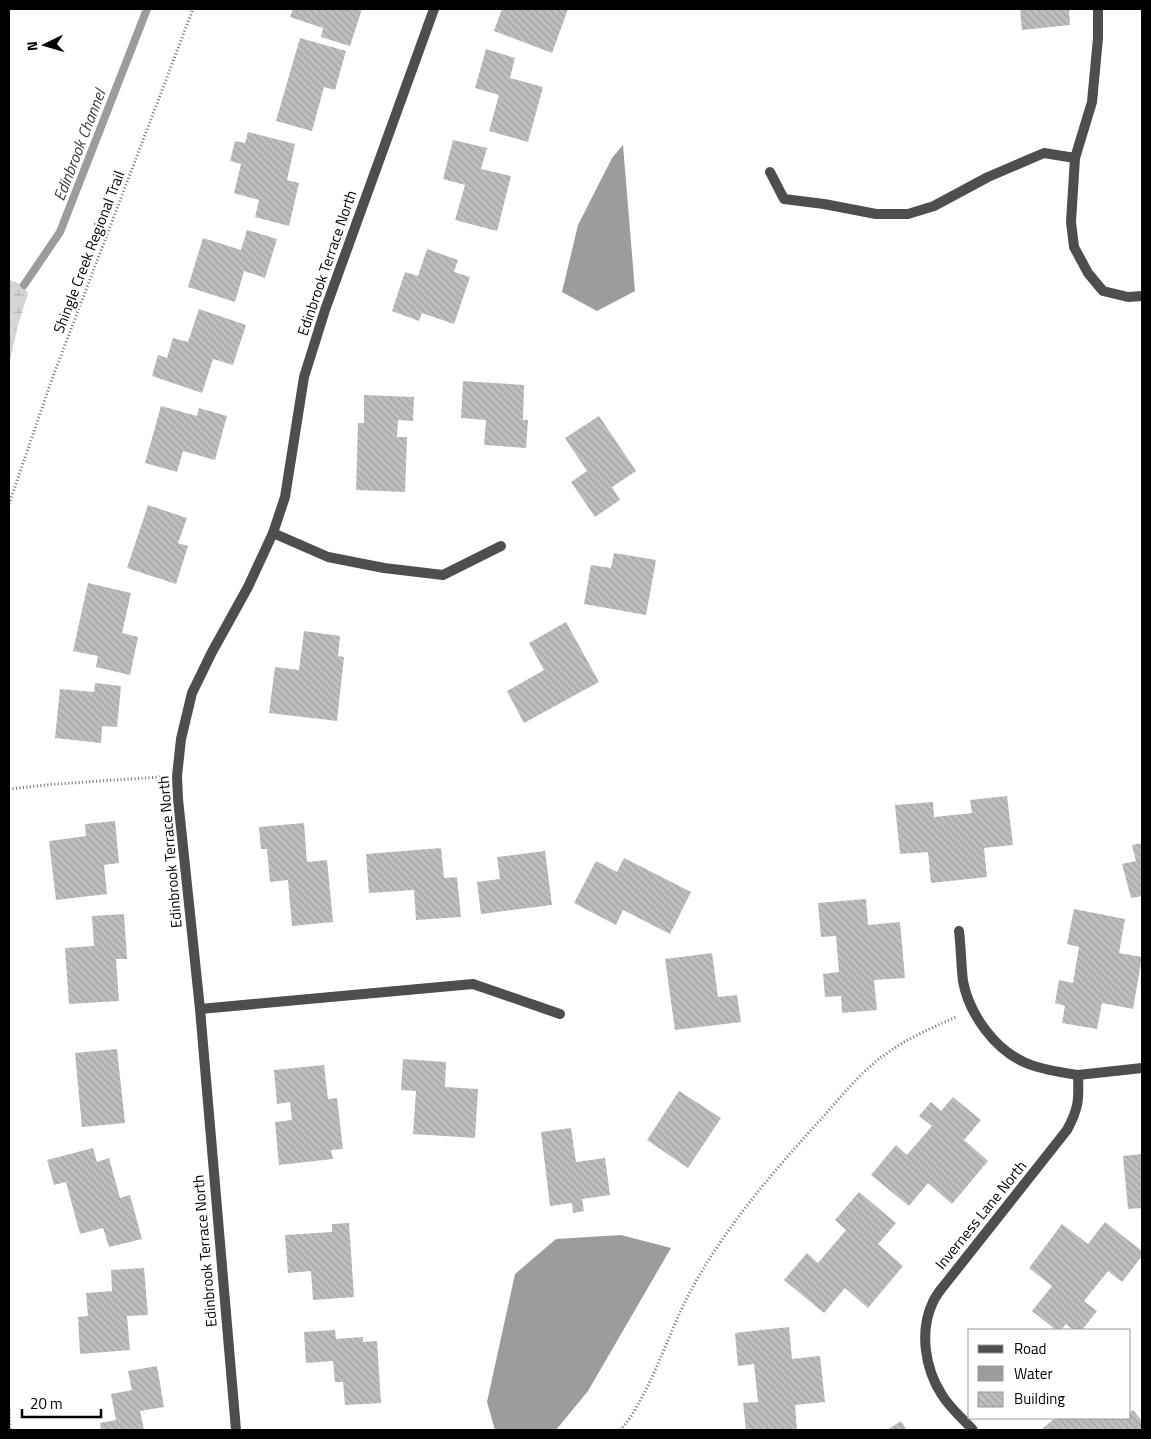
<svg xmlns="http://www.w3.org/2000/svg" width="1151" height="1439" font-family="'Titillium Web',sans-serif">
<style>
.wetland{fill:url(#wetland-marsh)}
.water{fill:#9c9c9c}
.lines{fill:none;stroke-linecap:round;stroke-linejoin:round}
.stream{stroke:#9c9c9c;stroke-width:8}
.building{fill:url(#building-back-hatch)}
.path{stroke:#707070;stroke-width:3;stroke-dasharray:1 2.5;stroke-linecap:butt}
.lane{stroke:#4e4e4e;stroke-width:10}
.street{stroke:#4e4e4e;stroke-width:10}
.labels{text-anchor:middle;stroke-width:4.5;stroke-linejoin:round;paint-order:stroke}
.street-label{font-size:15px;fill:#000;stroke:#fff}
.water-label{font-size:16px;font-style:italic;fill:#3d3d3d;stroke:#fff}
</style>
<defs>
<pattern id="wetland-marsh" width="20" height="14" patternUnits="userSpaceOnUse" patternTransform="scale(1.25)"><rect width="20" height="14" fill="#d5d5d5"/><path d="M1 5h8M5 5V1M11 12h8M15 12V8" fill="none" stroke="#b5b5b5"/></pattern>
<pattern id="building-back-hatch" width="6" height="6" patternUnits="userSpaceOnUse" patternTransform="scale(1.25)"><rect width="6" height="6" fill="#bebebe"/><path d="M-1 5l2 2M0 0l6 6M5-1l2 2" fill="none" stroke="#a2a2a2"/></pattern>
</defs>
<rect width="100%" height="100%" fill="#fff"/>
<polygon class="wetland" points="9,280 24,285 28,294 18,325 9,365"/>
<g class="water">
<polygon points="623,145 635,291 597,311 562,292 578,225 612,158"/>
<polygon points="621,1235 671,1248 588,1391 556,1430 495,1430 487,1402 515,1274 556,1239"/>
</g>
<g class="lines">
<polyline class="stream" points="24,285 60,232 147,9"/>
</g>
<g class="building">
<polygon points="293,9 362,9 350,46 321,37 323,28 290,17"/>
<polygon points="502,9 568,9 552,53 494,31"/>
<polygon points="1020,9 1069,9 1070,25 1022,30"/>
<polygon points="300,38 346,51 335,90 324,87 312,131 276,121"/>
<polygon points="486,49 515,58 510,78 543,87 528,142 489,131 499,95 475,88"/>
<polygon points="248,132 295,144 287,180 299,183 289,226 255,217 259,200 234,193 241,164 230,161 235,141 245,143"/>
<polygon points="453,140 487,148 481,169 511,176 497,231 455,220 465,185 443,179"/>
<polygon points="247,230 277,239 265,278 244,271 235,302 188,287 203,238 241,250"/>
<polygon points="427,249 458,260 454,272 470,277 454,324 422,313 419,321 392,311 405,272 418,276"/>
<polygon points="199,309 246,325 233,365 213,359 202,393 152,376 158,355 167,358 173,338 188,342"/>
<polygon points="463,381 524,385 523,420 528,420 526,448 484,445 486,420 461,418"/>
<polygon points="364,395 414,397 413,421 398,420 397,437 407,437 405,492 356,490 358,423 364,423"/>
<polygon points="161,406 197,416 199,408 227,416 215,460 183,451 177,472 145,463"/>
<polygon points="599,416 636,471 612,487 620,500 595,517 571,482 587,471 565,438"/>
<polygon points="148,505 187,518 178,543 188,546 176,584 127,568"/>
<polygon points="614,553 656,560 646,615 584,604 591,565 611,568"/>
<polygon points="88,583 131,593 122,633 138,637 130,675 96,667 98,656 73,651"/>
<polygon points="566,622 599,682 524,723 507,691 544,670 529,643"/>
<polygon points="304,631 340,636 338,656 344,657 337,721 269,713 275,667 299,670"/>
<polygon points="95,683 121,686 117,727 102,726 101,743 55,738 60,689 94,692"/>
<polygon points="1007,796 1013,845 984,848 987,877 931,883 928,852 900,854 895,805 933,802 934,817 972,813 970,800"/>
<polygon points="115,821 119,863 104,865 107,894 56,900 49,841 86,836 85,824"/>
<polygon points="304,823 307,862 327,860 333,922 292,926 288,880 270,882 267,849 261,849 259,827"/>
<polygon points="1142,843 1142,896 1131,898 1122,864 1136,861 1132,845"/>
<polygon points="441,848 444,878 457,877 461,917 416,920 414,890 369,893 366,854"/>
<polygon points="545,851 552,905 481,914 477,882 500,879 497,857"/>
<polygon points="624,858 691,892 670,934 623,910 616,925 574,903 596,861 617,872"/>
<polygon points="866,899 868,925 900,922 905,978 874,980 877,1010 842,1013 841,996 825,997 823,974 839,972 836,936 821,937 818,903"/>
<polygon points="1074,909 1125,919 1119,953 1142,957 1133,1009 1102,1003 1097,1029 1062,1023 1065,1006 1055,1003 1059,980 1073,983 1079,947 1067,944"/>
<polygon points="124,914 127,959 116,959 119,1001 69,1004 65,948 94,946 92,916"/>
<polygon points="712,953 718,997 737,995 741,1022 675,1030 665,959"/>
<polygon points="117,1049 125,1123 82,1127 75,1053"/>
<polygon points="403,1059 446,1062 445,1087 478,1089 475,1138 413,1134 416,1091 401,1090"/>
<polygon points="324,1065 328,1099 337,1098 343,1149 331,1150 333,1159 279,1165 275,1122 292,1120 290,1102 277,1104 274,1070"/>
<polygon points="679,1091 721,1118 688,1168 647,1140"/>
<polygon points="953,1097 981,1120 964,1140 988,1161 952,1204 928,1183 909,1206 871,1175 896,1145 907,1155 932,1126 919,1116 931,1102 941,1111"/>
<polygon points="571,1128 576,1162 605,1158 610,1195 582,1199 584,1211 573,1213 572,1203 550,1206 541,1132"/>
<polygon points="93,1148 97,1162 109,1158 120,1198 130,1195 142,1239 109,1247 103,1228 80,1234 66,1182 54,1185 47,1160"/>
<polygon points="1142,1154 1142,1208 1128,1209 1123,1156"/>
<polygon points="859,1192 896,1223 878,1244 903,1266 868,1308 845,1288 824,1313 784,1280 807,1253 818,1263 846,1230 835,1220"/>
<polygon points="1105,1222 1142,1251 1142,1256 1122,1282 1108,1271 1084,1301 1097,1311 1082,1330 1073,1330 1066,1324 1061,1330 1056,1330 1032,1311 1052,1286 1029,1268 1062,1224 1088,1244"/>
<polygon points="349,1223 354,1297 313,1300 311,1271 288,1273 285,1235 332,1232 332,1224"/>
<polygon points="144,1268 148,1315 127,1316 130,1350 80,1354 78,1317 88,1316 86,1293 112,1291 111,1270"/>
<polygon points="789,1327 792,1359 820,1356 825,1402 795,1405 797,1430 746,1430 743,1403 758,1402 754,1364 738,1366 735,1333"/>
<polygon points="335,1330 336,1339 363,1337 363,1342 377,1341 381,1403 345,1405 343,1382 335,1382 333,1361 306,1363 304,1332"/>
<polygon points="157,1366 164,1407 140,1411 144,1430 101,1430 100,1423 116,1420 111,1394 132,1390 128,1371"/>
<polygon points="1133,1410 1142,1421 1142,1430 1044,1430 1042,1429 1055,1418 1119,1418 1120,1420 1123,1418 1130,1418 1130,1412"/>
<polygon points="901,1421 907,1430 887,1430"/>
</g>
<g class="lines">
<g class="path">
<polyline points="9,504 52,379 193,9"/>
<polyline points="9,789 56,784 160,777"/>
<polyline points="9,1410 10,1430"/>
<path d="M620,1430c9,-9 15,-20 21,-31 18,-33 30,-70 47,-103 35,-67 84,-123 134,-178 20,-22 39,-47 64,-64 21,-16 46,-26 70,-37"/>
</g>
<g class="lane">
<polyline points="1098,9 1098,38 1092,102 1075,158 1071,222 1074,247 1088,273 1103,291 1128,297 1142,296"/>
<polyline points="770,172 784,199 824,204 876,214 908,214 934,206 988,177 1044,153 1075,158"/>
<path d="M959,931c2,16 2,33 4,50 6,33 32,69 63,82 16,7 35,9 52,12"/>
</g>
<g class="street">
<polyline points="273,533 328,557 384,568 443,575 501,546"/>
<polyline points="200,1009 473,984 560,1014"/>
<polyline points="236,1430 200,1009 178,799 177,776 181,739 192,693 212,652 248,587 273,533 285,497 304,377 325,310 434,9"/>
<path d="M973,1430c-10,-11 -23,-22 -31,-35 -17,-26 -23,-64 -9,-93 3,-7 8,-13 13,-19l121,-153c12,-22 12,-31 11,-55l64,-7"/>
</g>
</g>
<g class="labels">
<g class="street-label">
<text transform="translate(89 252) rotate(-69)" y="5">Shingle Creek Regional Trail</text>
<text transform="translate(327 263) rotate(-71)" y="5">Edinbrook Terrace North</text>
<text transform="translate(170 852) rotate(-95)" y="5">Edinbrook Terrace North</text>
<text transform="translate(981 1215) rotate(-51)" y="5">Inverness Lane North</text>
<text transform="translate(205 1251) rotate(-95)" y="5">Edinbrook Terrace North</text>
</g>
<g class="water-label">
<text transform="translate(79 145) rotate(-69)" y="6">Edinbrook Channel</text>
</g>
</g>
<rect width="1151" height="1439" fill="none" stroke="#000000" stroke-width="20"/>
<rect x="968" y="1329" width="162" height="90" fill="#ffffff" stroke="#999999"/>
<rect x="978" y="1345" width="25" height="8" fill="#4e4e4e" stroke="#999999"/>
<text x="1014" y="1354" font-size="15" fill="#000000">Road</text>
<rect x="978" y="1366" width="25" height="15" fill="#9c9c9c" stroke="#999999"/>
<text x="1014" y="1379" font-size="15" fill="#000000">Water</text>
<rect x="978" y="1392" width="25" height="15" fill="url(#building-back-hatch)" stroke="#999999"/>
<text x="1014" y="1404" font-size="15" fill="#000000">Building</text>
<g transform="translate(45 45) rotate(265)" stroke="#ffffff" stroke-width="4" paint-order="stroke">
<path d="M0-4L9 19L0 12L-9 19Z" fill="#000000"/>
<text y="-8" font-size="14" font-weight="bold" text-anchor="middle" fill="#000000">N</text>
</g>
<path d="M22 1409v8h79v-8" fill="none" stroke="#000000" stroke-width="2.5"/>
<text x="30" y="1409" font-size="15" fill="#000000" stroke="#ffffff" stroke-width="4" paint-order="stroke">20 m</text>
</svg>
